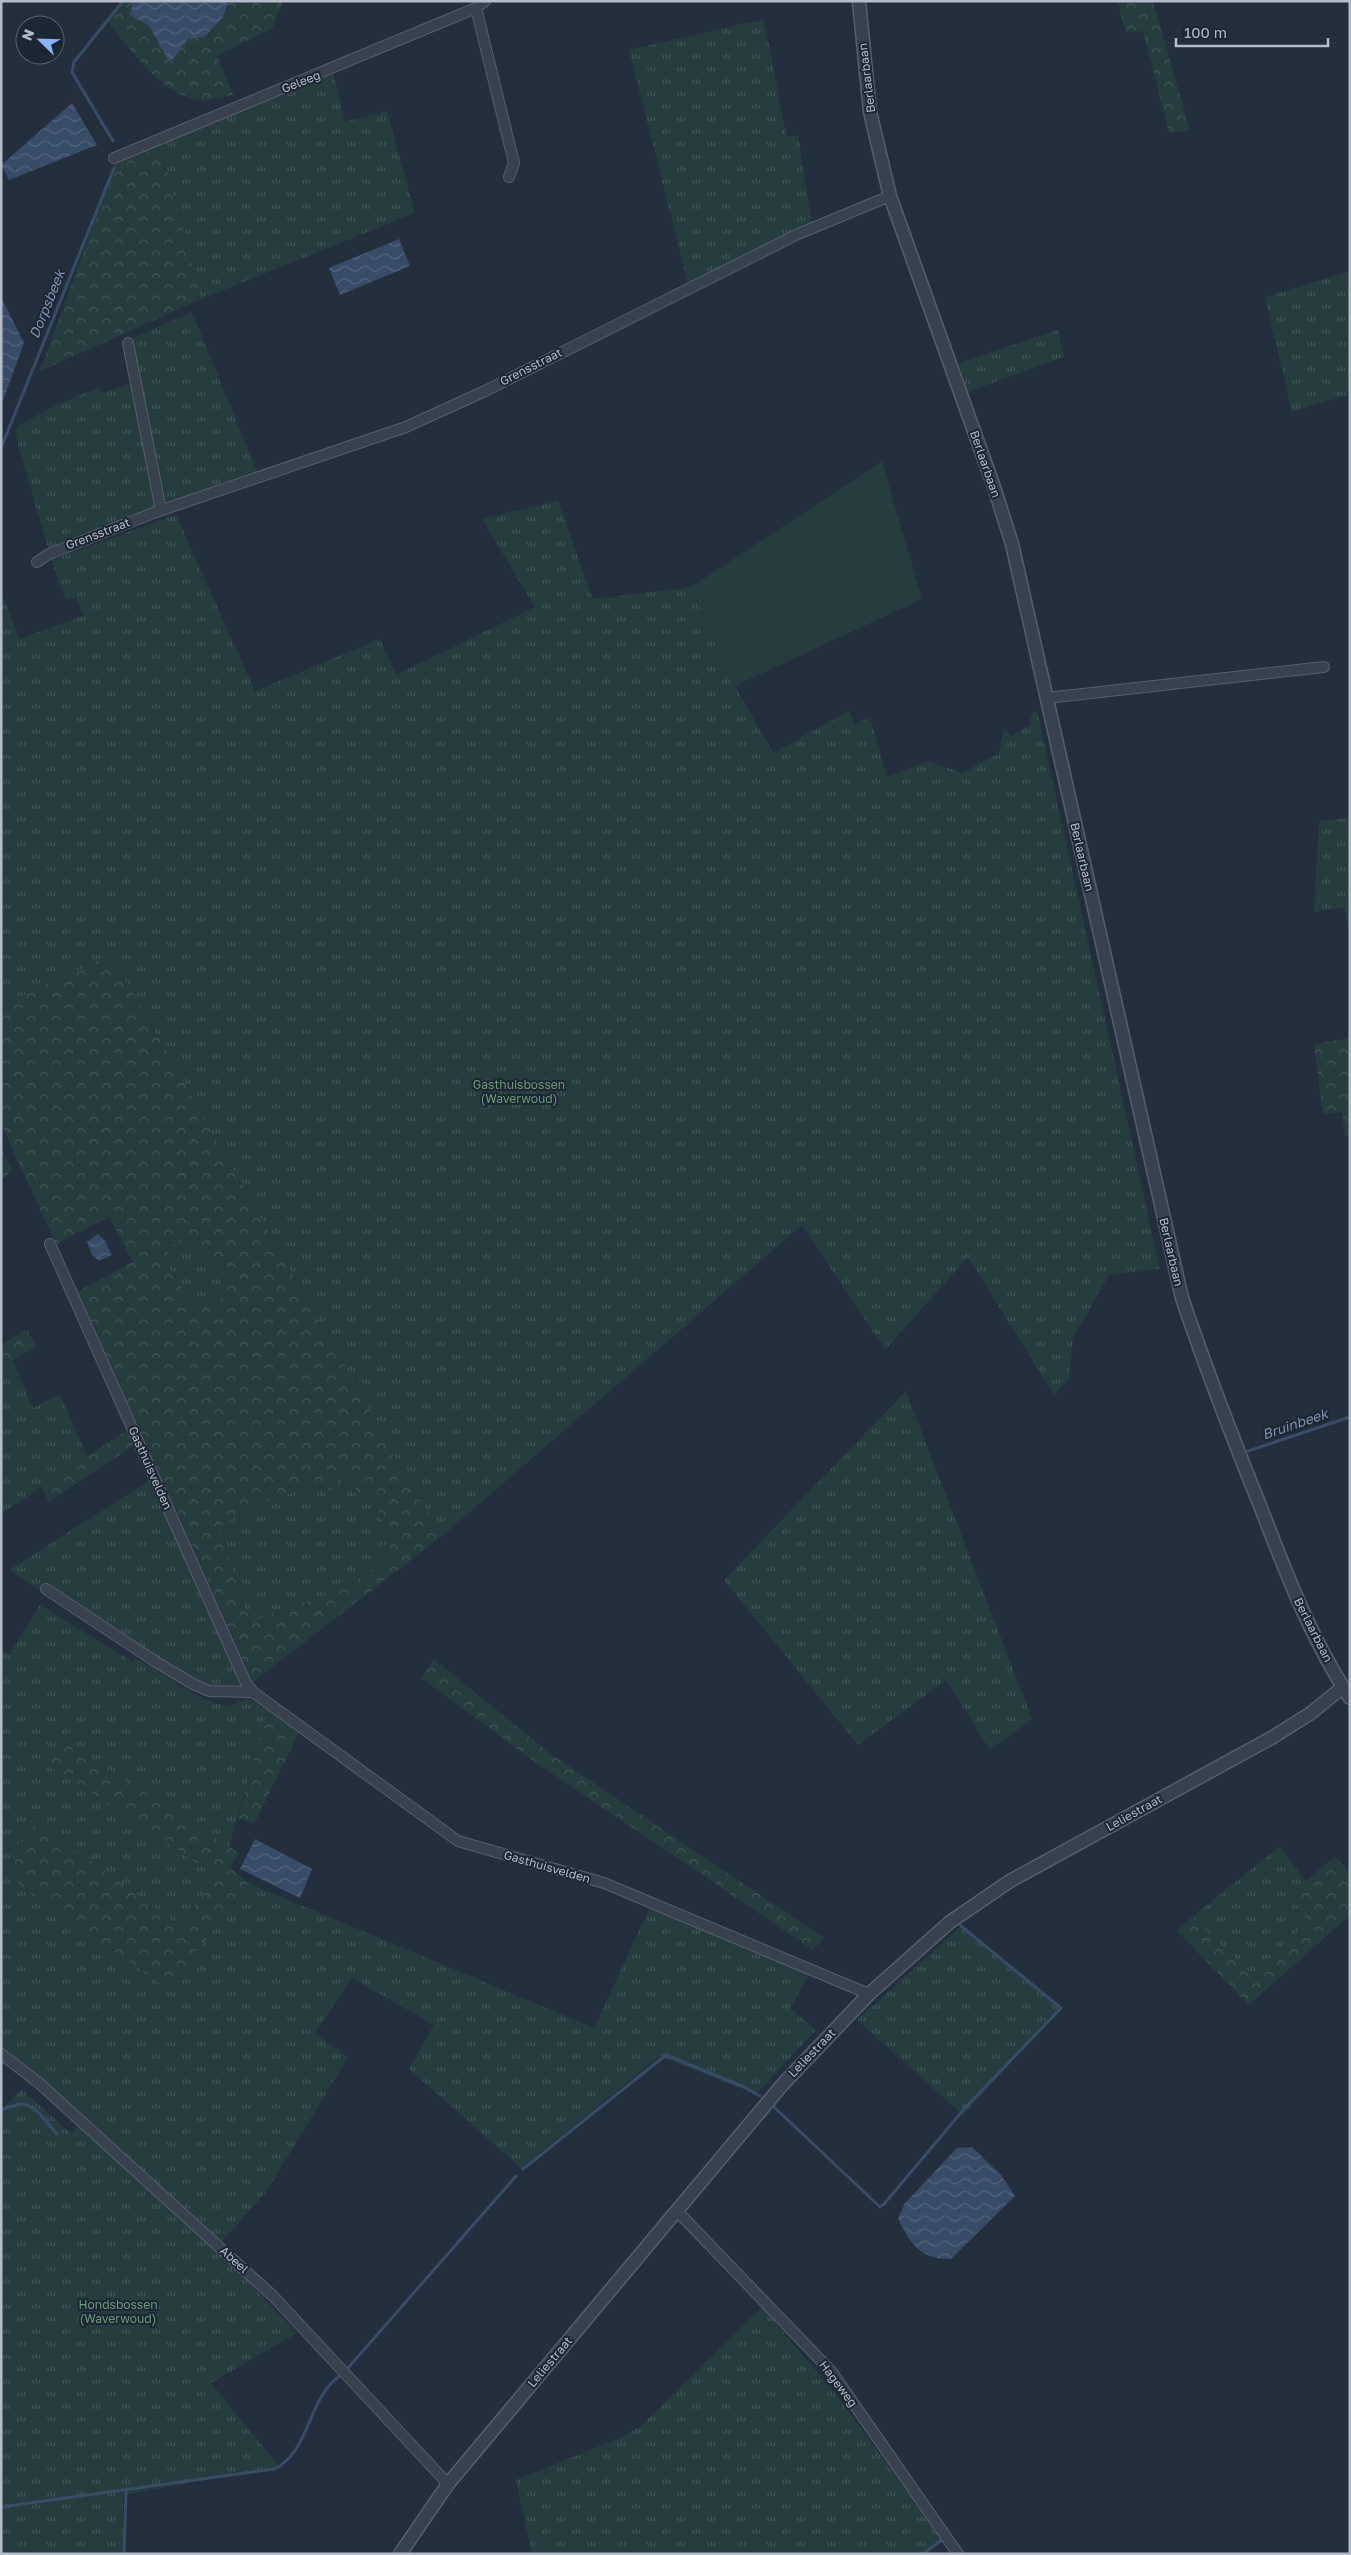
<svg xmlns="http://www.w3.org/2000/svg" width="1351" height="2555" font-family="'Golos Text',sans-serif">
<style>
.grass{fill:url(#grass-tufts)}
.forest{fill:url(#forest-crowns);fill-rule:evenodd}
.garden{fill:#263c3f}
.water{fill:url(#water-waves)}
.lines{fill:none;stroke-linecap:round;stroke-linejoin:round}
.stream{stroke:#394c67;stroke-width:3}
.minor-casing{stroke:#565f6c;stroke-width:12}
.tertiary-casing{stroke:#565f6c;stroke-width:15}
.minor{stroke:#38414e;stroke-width:10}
.tertiary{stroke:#38414e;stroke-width:12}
.labels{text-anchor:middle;stroke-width:4;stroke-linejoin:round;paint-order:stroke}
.street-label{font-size:12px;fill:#b4bcc9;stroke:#1d2633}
.park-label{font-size:12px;fill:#6b9a76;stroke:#1d2633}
.water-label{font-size:14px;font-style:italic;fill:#7c92b1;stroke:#1d2633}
</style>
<defs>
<pattern id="grass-tufts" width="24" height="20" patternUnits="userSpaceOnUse" patternTransform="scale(1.25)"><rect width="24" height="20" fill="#263c3f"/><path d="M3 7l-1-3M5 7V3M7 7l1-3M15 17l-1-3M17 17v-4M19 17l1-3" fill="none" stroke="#435659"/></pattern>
<pattern id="forest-crowns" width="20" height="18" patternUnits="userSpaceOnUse" patternTransform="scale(1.25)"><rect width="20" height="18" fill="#263c3f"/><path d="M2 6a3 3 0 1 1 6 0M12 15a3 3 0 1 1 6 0" fill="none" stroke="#435659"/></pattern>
<pattern id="water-waves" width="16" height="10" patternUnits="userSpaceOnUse" patternTransform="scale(1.25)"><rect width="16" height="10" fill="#394c67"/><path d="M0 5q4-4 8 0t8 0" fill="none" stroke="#53647b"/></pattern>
</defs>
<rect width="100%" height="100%" fill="#242f3e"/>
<g class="grass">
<path d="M763,19c10,39 15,78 24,118l11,-2 14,91 -123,61 -60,-237z"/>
<polygon points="333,71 345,122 387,111 415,213 201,299 160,142"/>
<polygon points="1350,271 1350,394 1292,412 1265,297"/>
<polygon points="192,312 258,474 164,502 133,338"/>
<polygon points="1058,330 1064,357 967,392 958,363"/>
<path d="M133,383l23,124 -108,41 -29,-100 -3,-14 1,-7c27,-16 52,-29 82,-39l3,5z"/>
<polygon points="558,501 593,599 691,587 735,686 773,753 849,711 855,724 870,717 887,777 927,761 963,773 999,753 1004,728 1011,736 1031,725 1030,715 1037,710 1160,1269 1109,1275 1073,1338 1069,1379 1054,1395 968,1257 885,1350 802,1225 442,1536 381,1435 380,1427 111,956 1,1005 1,590 19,639 83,616 76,597 66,600 51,560 176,515 255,691 380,639 396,675 535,607 482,519"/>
<polygon points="1350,818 1350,937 1344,907 1314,912 1319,821"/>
<path d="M186,1239c12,18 24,24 43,33l2,9 -14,22 -23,-2 -10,3 -7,-26 -11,-14 3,-17z"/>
<polygon points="13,1360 33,1408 60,1394 87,1456 1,1514 1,1367"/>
<polygon points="906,1391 1032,1719 990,1750 946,1680 858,1745 724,1580"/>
<polygon points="346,1472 379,1490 376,1508 385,1526 390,1556 350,1586 250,1623 218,1527 261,1503 307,1487 330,1491"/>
<polygon points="150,1480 244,1687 218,1694 172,1664 123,1643 9,1570"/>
<path d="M40,1605l93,57 3,-4c21,12 65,44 87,47 9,1 18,-3 26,-7l18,12 -38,137 -165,-105 -16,23 167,110 -34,52 -144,-106 131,168 80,-106 346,145 56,-121 160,65 -20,36 26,22 -60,64 -97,-38 -138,112 -112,-99 25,-44 -82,-47 -37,55 33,24 -82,135 -50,56 81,85 -86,50 68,83 -156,29v59h-122v-444l21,-21 49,45 12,-17 -82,-70v-397l8,5z"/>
<polygon points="1280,1846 1306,1881 1288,1897 1309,1921 1252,1975 1192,1917"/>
<polygon points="960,1927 1060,2008 963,2115 857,2020"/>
<polygon points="762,2307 839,2398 941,2539 921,2554 532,2554 516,2480 615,2440 640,2427"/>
</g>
<g class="forest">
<path d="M123,1h10l-3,14 19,11 21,36 19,-25h15l24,-28v-8h55l-11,28 -55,26 16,40c-10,2 -25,7 -35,5 -41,-8 -66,-51 -92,-80z"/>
<polygon points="1117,1 1153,1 1190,130 1169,133 1143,31 1126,33"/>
<polygon points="160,142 201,299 40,371 117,159"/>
<path d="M111,955l269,472 1,8 61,101 -189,146 -175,-391 55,-29 -24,-45 -53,27 -55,-120v-119zM186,1239c14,20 23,23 43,33l2,9 -14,22 -23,-2 -10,2 -1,-14 -17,-25 3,-17zM346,1472l14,24 19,-5 -3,17 9,18 5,30 -40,30 -100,36 -32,-95 43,-24 46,-16 23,4z"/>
<polygon points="1350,1038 1350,1135 1345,1137 1342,1112 1323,1114 1314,1044"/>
<polygon points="1,1148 12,1171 1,1180"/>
<polygon points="27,1329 36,1347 1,1367 1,1345"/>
<polygon points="130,1428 133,1446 49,1502 41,1487"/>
<polygon points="434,1659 548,1752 824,1938 813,1950 535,1762 421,1678"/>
<polygon points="267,1710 299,1733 254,1824 238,1818"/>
<polygon points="64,1742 239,1853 230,1868 248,1883 168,1989 19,1886 13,1851 37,1821 181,1927 215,1875 48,1765"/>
<polygon points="1335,1856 1350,1873 1350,1915 1249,2005 1177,1931 1192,1917 1253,1975 1309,1921 1288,1897"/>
</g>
<polygon class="garden" points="882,461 922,599 735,686 691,587"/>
<g class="water">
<path d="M133,1h95c-1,15 -14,26 -24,36l-15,1 -19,25 -21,-37 -19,-11z"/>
<polygon points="72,103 97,145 9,180 1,165"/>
<polygon points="399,239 410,266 340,295 329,268"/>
<polygon points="1,297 24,343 1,406"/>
<polygon points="98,1234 105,1241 112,1255 99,1261 92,1255 87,1242"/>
<polygon points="255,1839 312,1869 300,1898 240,1869"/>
<path d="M972,2147l29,28 14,21 -64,63c-30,1 -42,-16 -53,-41l7,-15 52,-55z"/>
</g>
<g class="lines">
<g class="stream">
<polyline points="113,141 72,72 74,62 123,1"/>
<polyline points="1,448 114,168"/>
<polyline points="1248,1451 1350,1417"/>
<polyline points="774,2107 880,2207 884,2204 965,2108 1061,2008 961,1926"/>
<path d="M1,2109c7,0 13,-4 20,-5 13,-1 28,21 36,30"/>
<polyline points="523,2169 666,2055 744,2087 760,2096"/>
<polyline points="348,2368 516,2176"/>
<path d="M1,2507l273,-38c28,-12 34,-52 49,-75 5,-8 11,-14 19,-20"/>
<polyline points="124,2554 126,2489"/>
<polyline points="923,2554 943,2539"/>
</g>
<defs>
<g id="minor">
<polyline points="476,8 514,163 509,177"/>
<polyline points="114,158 476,8 485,1"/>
<polyline points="128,343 161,510"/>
<polyline points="37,562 49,554 156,512 406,427 485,391 798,234 890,196"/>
<polyline points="1047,698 1324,667"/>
<polyline points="50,1244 246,1683 253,1692 458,1841 604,1883 869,1994"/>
<polyline points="46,1589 156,1662 193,1684 209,1691 253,1692"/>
<polyline points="1,2054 39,2083 273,2296 448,2484"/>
<polyline points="677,2211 831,2371 958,2554"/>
</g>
<g id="tertiary">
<path d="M859,1l11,111 20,84 104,291 18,57 170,754c24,71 51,141 79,210 25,65 50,131 89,190"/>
<polyline points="400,2554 448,2484 783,2084 869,1994 950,1922 1010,1881 1273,1737 1311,1713 1343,1687"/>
</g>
</defs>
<use href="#minor" class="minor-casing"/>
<use href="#tertiary" class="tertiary-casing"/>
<use href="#minor" class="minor"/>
<use href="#tertiary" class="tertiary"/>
</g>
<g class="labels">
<g class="street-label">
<text transform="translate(867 78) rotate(-97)" y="4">Berlaarbaan</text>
<text transform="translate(301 82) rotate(-22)" y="4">Geleeg</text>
<text transform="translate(531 367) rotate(-27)" y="4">Grensstraat</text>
<text transform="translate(985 464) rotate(71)" y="4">Berlaarbaan</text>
<text transform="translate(98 534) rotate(-21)" y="4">Grensstraat</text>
<text transform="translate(1082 857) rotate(77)" y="4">Berlaarbaan</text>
<text transform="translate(1171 1252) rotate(77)" y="4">Berlaarbaan</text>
<text transform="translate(150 1468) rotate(66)" y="4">Gasthuisvelden</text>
<text transform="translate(1313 1630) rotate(63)" y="4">Berlaarbaan</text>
<text transform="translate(1134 1813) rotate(-29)" y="4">Leliestraat</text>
<text transform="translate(547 1867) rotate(16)" y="4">Gasthuisvelden</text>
<text transform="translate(812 2053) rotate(-46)" y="4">Leliestraat</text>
<text transform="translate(234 2260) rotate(42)" y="4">Abeel</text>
<text transform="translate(550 2362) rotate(-50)" y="4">Leliestraat</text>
<text transform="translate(838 2384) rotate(53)" y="4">Hageweg</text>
</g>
<g class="park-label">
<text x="519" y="1089">Gasthuisbossen<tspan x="519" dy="14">(Waverwoud)</tspan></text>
<text x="118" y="2309">Hondsbossen<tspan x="118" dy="14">(Waverwoud)</tspan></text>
</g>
<g class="water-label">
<text transform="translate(47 304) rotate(-68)" y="5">Dorpsbeek</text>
<text transform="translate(1295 1424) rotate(-19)" y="5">Bruinbeek</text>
</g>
</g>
<rect width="1351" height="2555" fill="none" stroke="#b4bcc9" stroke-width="5"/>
<g transform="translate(40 40) rotate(293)"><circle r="24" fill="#1d2633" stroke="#59626f"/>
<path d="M0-4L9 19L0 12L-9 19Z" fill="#8ab4f8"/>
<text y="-8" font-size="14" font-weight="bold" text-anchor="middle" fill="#b4bcc9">N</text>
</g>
<path d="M1176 38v8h152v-8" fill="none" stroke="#b4bcc9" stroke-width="2.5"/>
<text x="1184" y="38" font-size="15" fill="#b4bcc9" stroke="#1d2633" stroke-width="4" paint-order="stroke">100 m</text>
</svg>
